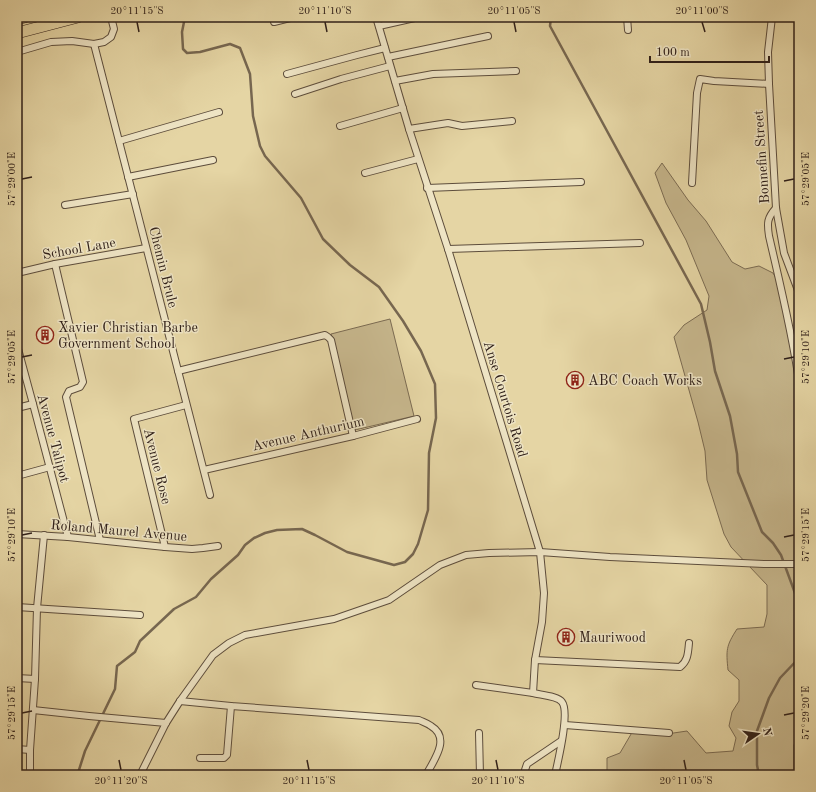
<svg xmlns="http://www.w3.org/2000/svg" width="816" height="792" font-family="'Old Standard TT',serif">
<style>
.green{fill:#c6b68c;stroke:#7b6b52}
.lines{fill:none;stroke-linecap:round;stroke-linejoin:round}
.stream{stroke:#776750;stroke-width:2.5}
.street-casing{stroke:#5d4d3c;stroke-width:8}
.highway-casing{stroke:#302019;stroke-width:12}
.street{stroke:#eee4c4;stroke-width:6}
.highway{stroke:#e5d5a4;stroke-width:11}
.ticks{fill:none;stroke:#302019;stroke-width:1.5}
.labels{text-anchor:middle;stroke-width:3;stroke-linejoin:round;paint-order:stroke}
.street-label{font-size:14px;fill:#302019;stroke:#eee4c4}
.poi-label{font-size:14px;fill:#302019;stroke:#eee4c4;text-anchor:start}
.neatline{fill:none;stroke:#302019;stroke-width:1.5}
.ticks-label{font-size:10px;text-anchor:middle;fill:#302019}
</style>
<rect width="100%" height="100%" fill="#e5d5a4"/>
<filter id="stains"><feTurbulence type="fractalNoise" baseFrequency=".005" numOctaves="4"/><feColorMatrix values="0 0 0 0 .2 0 0 0 0 .09 0 0 0 0 .02 0 0 0 .5 -.17"/></filter>
<radialGradient id="worn" r=".72"><stop offset=".6" stop-color="#630" stop-opacity="0"/><stop offset="1" stop-color="#630" stop-opacity=".3"/></radialGradient>
<g class="green">
<path d="M662,163l26,37 18,21 26,41 13,7 14,-3 14,7 7,12 19,77v374l-5,9v30h-70l-10,-4 -5,4h-75l-27,-3v-14l13,-5 14,-24 26,6 27,-4 19,22 27,-2 3,-13 -7,-12 3,-14 7,-11v-21l-11,-10c-2,-20 -2,-24 9,-41l27,-2 3,-13v-29l-36,-38 -7,-13 -17,-54 -2,-29 -7,-29 -24,-85 10,-12 23,-15 2,-14 -23,-56 -20,-37 -11,-30z"/>
<polygon points="390,319 414,416 355,430 331,334"/>
</g>
<g class="lines">
<g class="stream">
<polyline points="551,17 550,26 701,304 710,342 715,371 730,416 737,454 738,472 762,532 773,543 781,555 799,604"/>
<polyline points="78,775 78,773 85,751 115,689 117,666 135,652 140,641 174,609 196,597 211,579 238,555 245,545 254,538 265,533 277,530 302,529 315,535 347,552 394,565 405,562 413,554 418,544 428,510 429,453 436,418 435,384 421,351 403,321 379,287 350,265 323,239 301,198 265,156 260,146 253,116 250,74 240,48 230,44 200,52 187,53 183,49 182,32 185,17"/>
<polyline points="759,775 757,765 757,731 769,698 780,678 799,658"/>
</g>
<defs>
<g id="street">
<path d="M376,17l33,112 39,120 92,303 4,41 -2,29 -7,38 -2,33c8,2 25,3 29,9 8,10 -4,59 -7,73"/>
<polyline points="627,17 628,30"/>
<polyline points="772,17 768,52 769,84 776,208 784,253 799,293"/>
<polyline points="274,22 294,17"/>
<polyline points="379,26 419,17"/>
<polyline points="94,44 210,495"/>
<polyline points="17,52 51,42 72,41 94,44 104,42 111,37 114,29 111,17"/>
<polyline points="388,57 488,36"/>
<polyline points="287,74 357,55 385,48"/>
<polyline points="395,81 433,74 516,71"/>
<polyline points="295,94 341,79 390,66"/>
<polyline points="340,126 403,108"/>
<polyline points="409,129 448,123 462,126 512,121"/>
<polyline points="119,141 219,112"/>
<polyline points="365,173 418,159"/>
<polyline points="128,177 213,160"/>
<polyline points="692,183 697,93 700,79 714,81 769,84"/>
<polyline points="427,188 581,182"/>
<polyline points="65,205 133,194"/>
<path d="M776,208c-9,10 -9,15 -7,28 11,48 23,96 30,145"/>
<polyline points="448,249 640,243"/>
<polyline points="55,264 83,382 80,387 69,391 66,397 100,540"/>
<polyline points="17,273 55,264 146,248"/>
<polyline points="17,345 33,404 68,537"/>
<polyline points="178,371 325,335 328,337 331,340 353,436"/>
<polyline points="17,408 33,404"/>
<polyline points="204,470 353,436 417,419"/>
<polyline points="17,476 50,467"/>
<polyline points="17,534 68,537 165,547 192,549 203,548 218,546"/>
<polyline points="165,547 134,419 186,405"/>
<polyline points="17,607 140,615"/>
<path d="M535,660l145,7c8,-6 8,-14 9,-24"/>
<polyline points="17,678 35,679"/>
<polyline points="476,685 533,693"/>
<path d="M180,701l51,5 188,14c4,2 8,3 12,6 20,12 3,34 -5,49"/>
<polyline points="33,710 89,716 166,723"/>
<polyline points="565,725 669,733"/>
<polyline points="479,733 480,775"/>
<polyline points="17,749 30,750"/>
<polyline points="200,758 224,758 227,755 231,706"/>
<polyline points="30,775 30,750 35,679 37,608 44,535"/>
<polyline points="140,775 166,723 180,701 213,655 229,643 245,635 334,619 389,600 440,565 466,555 489,553 540,552 610,557 764,564 799,564"/>
<polyline points="524,775 525,770 527,764 561,741"/>
</g>
<g id="highway">
<polyline points="17,19 25,17"/>
<polyline points="17,33 78,17"/>
</g>
</defs>
<use href="#street" class="street-casing"/>
<use href="#highway" class="highway-casing"/>
<use href="#street" class="street"/>
<use href="#highway" class="highway"/>
</g>
<path class="ticks" d="M137,22l2,10M325,22l2,10M514,22l2,10M702,22l3,10M22,179l10,-2M784,181l10,-2M22,357l10,-2M784,359l10,-2M22,535l10,-2M784,537l10,-2M22,713l10,-2M784,715l10,-2M119,760l2,10M307,760l2,10M496,760l2,10M684,760l2,10"/>
<defs>
<symbol id="building-ring" viewBox="-11 -11 22 22"><circle r="9.5" fill="#eee4c4" stroke="#8f2418" stroke-width="1.5"/><path d="M-4-6H4V6H1V3H-1V6H-4ZM-2.5-4.3h1.7v1.8h-1.7ZM.8-4.3h1.7v1.8H.8ZM-2.5-1h1.7V.8h-1.7ZM.8-1h1.7V.8H.8Z" fill="#8f2418"/></symbol>
</defs>
<g fill-rule="evenodd">
<use href="#building-ring" x="35" y="325" width="20" height="20"/>
<use href="#building-ring" x="565" y="370" width="20" height="20"/>
<use href="#building-ring" x="556" y="627" width="20" height="20"/>
</g>
<g class="labels">
<g class="street-label">
<text transform="translate(761 157) rotate(-94)" y="5">Bonnefin Street</text>
<text transform="translate(79 248) rotate(-10)" y="5">School Lane</text>
<text transform="translate(164 267) rotate(76)" y="5">Chemin Brule</text>
<text transform="translate(506 399) rotate(73)" y="5">Anse Courtois Road</text>
<text transform="translate(308 433) rotate(-13)" y="5">Avenue Anthurium</text>
<text transform="translate(54 438) rotate(75)" y="5">Avenue Talipot</text>
<text transform="translate(158 466) rotate(76)" y="5">Avenue Rose</text>
<text transform="translate(119 530) rotate(5)" y="5">Roland Maurel Avenue</text>
</g>
<g class="poi-label">
<text x="58" y="332">Xavier Christian Barbe<tspan x="58" dy="16">Government School</tspan></text>
<text x="588" y="385">ABC Coach Works</text>
<text x="579" y="642">Mauriwood</text>
</g>
</g>
<rect width="816" height="792" fill="none" stroke="#e5d5a4" stroke-width="44"/>
<g transform="translate(758 734) rotate(77)" stroke="#eee4c4" stroke-width="3" paint-order="stroke">
<path d="M0-3L7 15L0 10L-7 15Z" fill="#302019"/>
<text y="-6" font-size="11" font-weight="bold" text-anchor="middle" fill="#302019">N</text>
</g>
<path d="M650 56v6h119v-6" fill="none" stroke="#302019" stroke-width="2"/>
<text x="656" y="56" font-size="12" fill="#302019" stroke="#eee4c4" stroke-width="3" paint-order="stroke">100 m</text>
<rect x="22" y="22" width="772" height="748" class="neatline"/>
<g class="ticks-label">
<text x="137" y="14">20°11'15"S</text>
<text x="325" y="14">20°11'10"S</text>
<text x="514" y="14">20°11'05"S</text>
<text x="702" y="14">20°11'00"S</text>
<text transform="translate(805 179) rotate(-90)" y="4">57°29'05"E</text>
<text transform="translate(11 179) rotate(-90)" y="4">57°29'00"E</text>
<text transform="translate(805 357) rotate(-90)" y="4">57°29'10"E</text>
<text transform="translate(11 357) rotate(-90)" y="4">57°29'05"E</text>
<text transform="translate(805 535) rotate(-90)" y="4">57°29'15"E</text>
<text transform="translate(11 535) rotate(-90)" y="4">57°29'10"E</text>
<text transform="translate(805 713) rotate(-90)" y="4">57°29'20"E</text>
<text transform="translate(11 713) rotate(-90)" y="4">57°29'15"E</text>
<text x="121" y="784">20°11'20"S</text>
<text x="309" y="784">20°11'15"S</text>
<text x="498" y="784">20°11'10"S</text>
<text x="686" y="784">20°11'05"S</text>
</g>
<rect width="100%" height="100%" filter="url(#stains)"/>
<rect width="100%" height="100%" fill="url(#worn)"/>
</svg>
